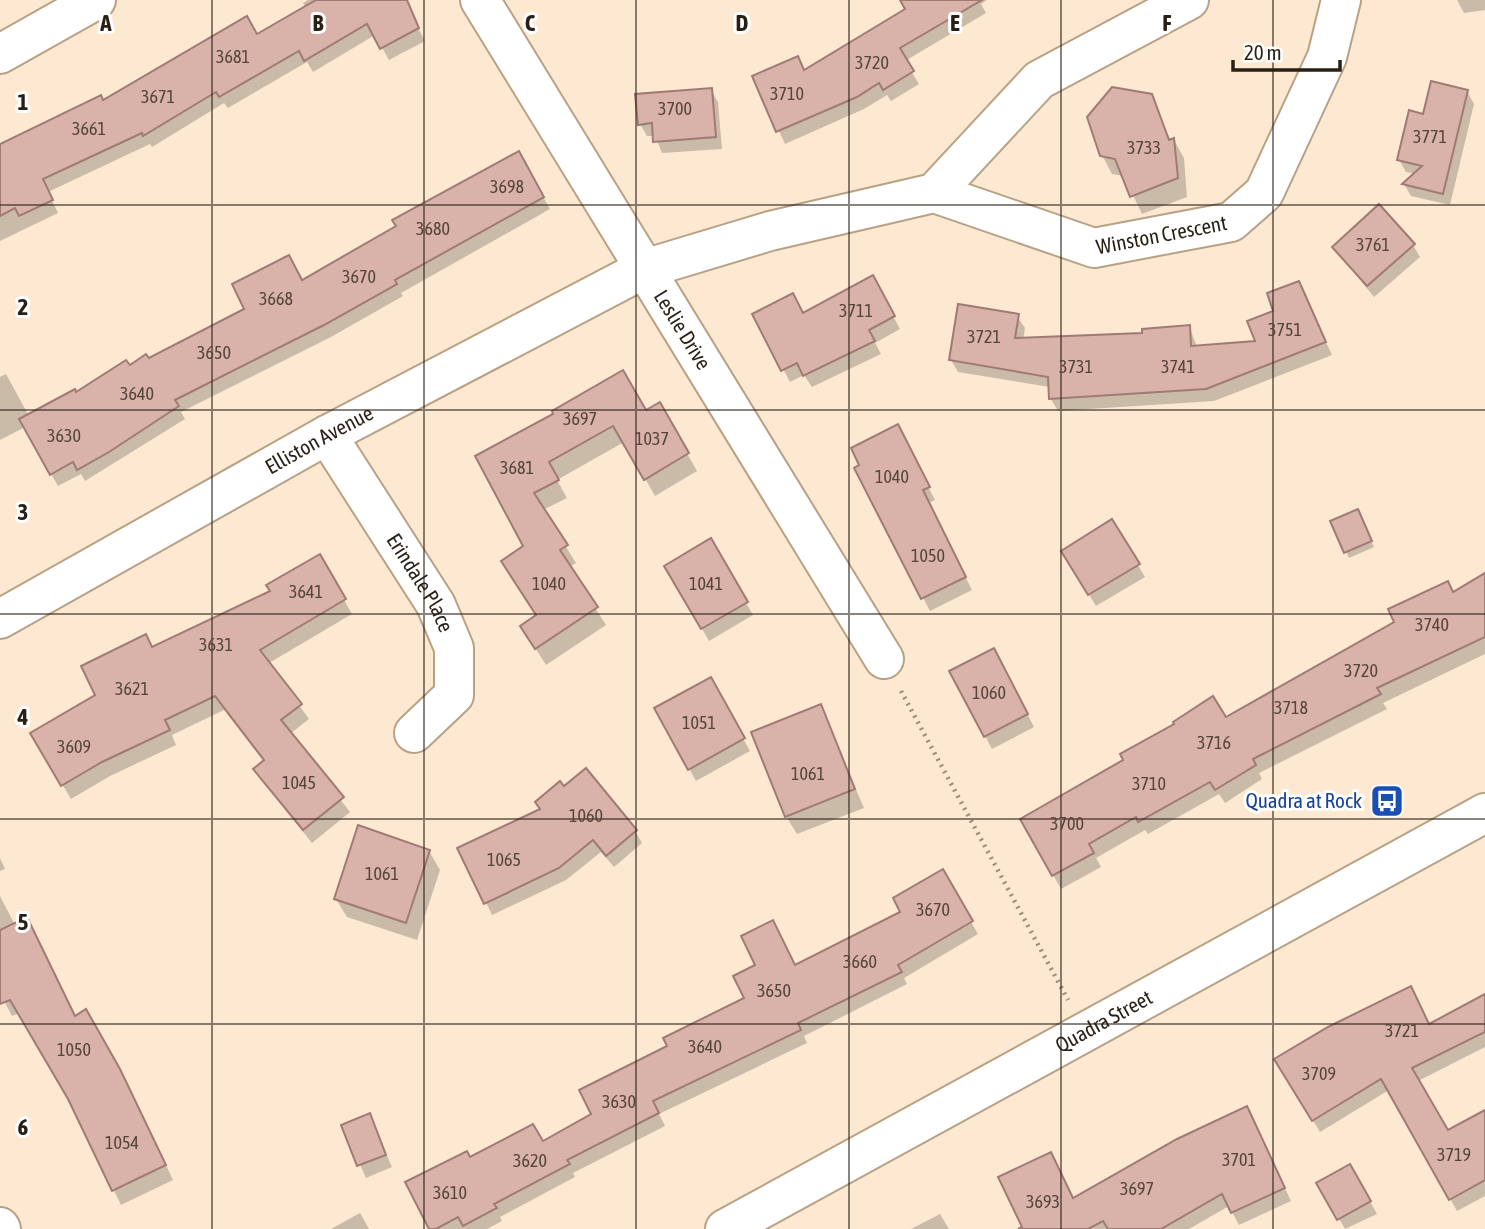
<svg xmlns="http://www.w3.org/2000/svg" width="1485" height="1229" font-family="'Asap Condensed',sans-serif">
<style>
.shadow{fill:#0003}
.building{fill:#d9b2aa;stroke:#9f7b74;stroke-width:2}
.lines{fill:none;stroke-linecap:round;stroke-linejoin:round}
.street-casing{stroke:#b8a185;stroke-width:42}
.secondary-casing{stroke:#b8a185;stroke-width:42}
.path{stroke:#9b8c7b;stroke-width:4.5;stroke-dasharray:2 5;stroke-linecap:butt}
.street{stroke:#fff;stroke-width:38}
.secondary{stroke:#fff;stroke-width:38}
.grid{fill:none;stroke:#281f15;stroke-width:2;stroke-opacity:0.55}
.labels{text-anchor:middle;stroke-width:6;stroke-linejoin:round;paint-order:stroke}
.number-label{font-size:18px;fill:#54443a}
.street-label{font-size:21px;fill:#281f15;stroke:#fff}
.transit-label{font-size:21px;fill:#164399;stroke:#fff;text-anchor:end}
.grid-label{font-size:23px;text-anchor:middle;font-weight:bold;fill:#281f15;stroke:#fff;stroke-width:6;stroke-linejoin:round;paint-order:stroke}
</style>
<rect width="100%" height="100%" fill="#fde9d2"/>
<g class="shadow">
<polygon points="308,0 403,0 425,41 389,60 375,35 313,72 307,62 228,108 224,103 152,147 150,144 48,192 58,213 0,241 0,146 257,37 306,8 303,3"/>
<polygon points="901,0 987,0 981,4 986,13 905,61 919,84 891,101 887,95 864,109 785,144 754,77 804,71 907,10"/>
<polygon points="1485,0 1485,10 1464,13 1457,0"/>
<polygon points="711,90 718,102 722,149 662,153 655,136 647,136 640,124"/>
<polygon points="1467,91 1474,104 1450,205 1411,196 1404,184 1416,174 1406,172 1399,160 1424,116"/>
<polygon points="1150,96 1171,141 1174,140 1184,158 1187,197 1142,214 1124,176 1112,174 1102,155"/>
<polygon points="519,154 550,209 401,293 403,296 331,337 181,412 185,419 85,481 81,474 58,486 25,427 0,440 0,377 6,374 29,416 148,360 302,282"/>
<polygon points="1413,245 1420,257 1374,297 1334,247"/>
<polygon points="1298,283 1332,355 1214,401 1058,411 1051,399 1050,387 958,372 951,360 1017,316 1025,328 1023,340 1144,335 1189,326 1197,347 1257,342"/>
<polygon points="879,290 900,329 875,343 881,354 812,387 804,375 790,382 754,314 803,315"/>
<polygon points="659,404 697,471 655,496 624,442 557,480 567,498 543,510 576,563 569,567 606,625 546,665 532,643 538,616 526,547 478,457 646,412"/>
<polygon points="904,439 935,500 928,503 972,590 930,611 856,469"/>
<polygon points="1360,516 1374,547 1349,558 1333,522"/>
<polygon points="1112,522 1145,577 1096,606 1063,551"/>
<polygon points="710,541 753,615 709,641 666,566"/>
<polygon points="319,556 352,614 269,663 309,719 290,734 350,812 312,843 264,783 256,769 264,762 224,710 172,735 176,745 110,776 71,799 32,734 97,696 153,649 272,592"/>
<polygon points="1485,575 1485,654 1383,703 1387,709 1259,773 1262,779 1225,803 1219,794 1148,834 1145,830 1096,858 1101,867 1061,889 1022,819 1226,719 1312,673 1310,669"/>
<polygon points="1000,662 1034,727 992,749 951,672"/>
<polygon points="710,679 750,751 696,781 656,709"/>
<polygon points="820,706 864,808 797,834 786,816"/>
<polygon points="635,831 642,843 614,867 601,852 566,880 492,915 460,849"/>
<polygon points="429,851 440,870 417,940 347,917 336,899"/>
<polygon points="0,858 5,869 0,871"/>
<polygon points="942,872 978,934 904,978 907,984 804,1036 807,1043 659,1114 665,1126 573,1173 575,1177 500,1217 502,1221 487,1229 431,1229 470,1160 542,1143 593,1115 670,1047 795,966 903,912"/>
<polygon points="0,896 15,925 75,1018 128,1085 173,1180 121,1205 69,1099 20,1013 12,1016 0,993"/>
<polygon points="1485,996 1485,1047 1418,1081 1448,1133 1485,1120 1485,1196 1457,1211 1389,1090 1320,1132 1277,1060 1429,1026"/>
<polygon points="369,1115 392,1167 366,1178 343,1126"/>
<polygon points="1253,1121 1291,1201 1239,1225 1229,1206 1189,1229 1025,1229 1051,1154 1073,1200"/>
<polygon points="1350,1166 1377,1214 1345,1229 1319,1183"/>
<polygon points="360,1213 369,1229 331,1229"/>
<polygon points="940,1214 949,1229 911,1229"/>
</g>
<g class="building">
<polygon points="316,0 407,0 419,28 380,49 367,24 304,61 299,51 219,97 216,92 143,136 142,133 43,179 53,200 19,216 15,208 0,216 0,144 101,95 103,100 247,16 257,34"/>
<polygon points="900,0 982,0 900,48 914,71 883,90 879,83 857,97 776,132 752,76 798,56 804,70 905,9"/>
<polygon points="1431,81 1468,90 1443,194 1402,184 1422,166 1397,160 1409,110 1423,114"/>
<polygon points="1112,87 1152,94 1169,140 1174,138 1178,178 1130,197 1115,159 1100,156 1087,117"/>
<polygon points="712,88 716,137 653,142 652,123 638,125 635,94"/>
<polygon points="519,151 544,197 395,280 397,284 324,325 175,400 179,406 109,452 77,470 73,462 50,475 19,419 75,389 76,392 126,360 130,365 146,354 149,358 244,309 232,284 289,255 302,280 396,226 392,220"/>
<polygon points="1379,204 1415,244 1367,286 1332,247"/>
<polygon points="873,275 895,316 869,330 875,341 803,376 797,363 781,371 752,314 793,293 803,313"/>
<polygon points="1299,281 1326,342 1206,389 1049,399 1048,377 949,360 958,304 1019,314 1015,338 1142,333 1142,329 1190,325 1191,346 1255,341 1247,321 1273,311 1267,293"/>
<polygon points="623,370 646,410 660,402 689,453 644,480 613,426 549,462 559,480 534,493 568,545 560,550 598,607 535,649 520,626 536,615 501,561 523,546 475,456 553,414 552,411"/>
<polygon points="898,424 930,487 923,490 966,577 921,599 854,468 859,465 851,448"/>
<polygon points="1358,509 1372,541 1344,553 1330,521"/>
<polygon points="1112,519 1140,564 1088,595 1061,551"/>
<polygon points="711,538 748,602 701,629 664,566"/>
<polygon points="320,554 346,599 260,650 302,704 281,720 344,797 303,830 253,769 264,760 215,696 165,720 170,730 102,762 61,786 30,733 95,695 81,666 146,634 152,647 270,591 266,585"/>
<polygon points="1485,573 1485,637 1377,688 1381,694 1253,759 1256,765 1215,790 1210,782 1138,822 1136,817 1089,844 1094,853 1052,876 1020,819 1123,760 1120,754 1174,724 1173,722 1213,696 1226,717 1394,622 1388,609 1448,581 1453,592"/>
<polygon points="994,648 1028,714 984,737 949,671"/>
<polygon points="711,677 745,738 688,770 654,708"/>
<polygon points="821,704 855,789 785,817 751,732"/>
<polygon points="586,768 637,830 606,856 593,840 559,868 484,904 457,848 540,809 535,802 560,781 564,786"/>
<polygon points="358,825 430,850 406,923 334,899"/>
<polygon points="943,869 973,921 898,965 902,972 798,1023 801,1030 653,1101 659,1113 567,1160 570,1164 494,1204 497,1208 463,1226 458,1217 436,1229 429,1229 405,1182 467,1151 470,1157 533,1124 543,1141 591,1114 579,1090 667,1046 663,1038 744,998 733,976 755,965 741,936 773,920 795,965 900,912 893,898"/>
<polygon points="27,917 75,1016 86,1009 120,1069 166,1165 112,1191 68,1099 10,1000 0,1004 0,930"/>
<polygon points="1411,986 1429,1024 1485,994 1485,1032 1412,1068 1448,1130 1485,1110 1485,1180 1449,1200 1381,1079 1312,1121 1274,1059 1328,1027"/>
<polygon points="1247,1106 1285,1188 1231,1213 1222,1194 1161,1229 1108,1229 1103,1221 1088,1229 1018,1229 1022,1227 998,1177 1051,1152 1073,1198 1177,1139"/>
<polygon points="370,1113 386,1155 357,1166 341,1125"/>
<polygon points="1350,1164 1371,1201 1337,1220 1316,1183"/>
</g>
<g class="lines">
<defs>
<g id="street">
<path id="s1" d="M480,0l404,659"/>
<polyline points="0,54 96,0"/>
<path id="s2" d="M934,193l160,55 137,-26 33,-29 63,-136 14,-57"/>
<path id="s3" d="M327,435l109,170 18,43v47l-40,38"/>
<path id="s4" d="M0,619l327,-184 317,-166 126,-38 164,-38 105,-113 150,-80"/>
</g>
<g id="secondary">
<polyline points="0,1227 1,1229"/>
<path id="s5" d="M725,1229l760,-416"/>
</g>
</defs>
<use href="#street" class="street-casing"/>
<use href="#secondary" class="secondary-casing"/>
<polyline class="path" points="901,691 1068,1000"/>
<use href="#street" class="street"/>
<use href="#secondary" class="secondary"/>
</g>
<path class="grid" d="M212,0v1229M424,0v1229M636,0v1229M849,0v1229M1061,0v1229M1273,0v1229M0,205h1485M0,410h1485M0,614h1485M0,819h1485M0,1024h1485"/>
<defs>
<symbol id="bus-square" viewBox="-11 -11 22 22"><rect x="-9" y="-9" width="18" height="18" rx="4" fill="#1a4fb4" stroke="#fff"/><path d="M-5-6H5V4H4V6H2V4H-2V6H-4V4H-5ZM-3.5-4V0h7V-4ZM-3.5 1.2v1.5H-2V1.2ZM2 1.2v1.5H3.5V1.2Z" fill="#fff"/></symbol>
</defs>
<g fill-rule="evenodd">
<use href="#bus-square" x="1368" y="782" width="38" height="38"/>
</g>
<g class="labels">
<g class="number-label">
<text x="233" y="63">3681</text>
<text x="872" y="69">3720</text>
<text x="787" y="100">3710</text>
<text x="158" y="103">3671</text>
<text x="675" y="115">3700</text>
<text x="89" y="135">3661</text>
<text x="1430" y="143">3771</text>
<text x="1144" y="154">3733</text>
<text x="507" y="193">3698</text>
<text x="433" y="235">3680</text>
<text x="1373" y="251">3761</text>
<text x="359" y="283">3670</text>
<text x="276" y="305">3668</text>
<text x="856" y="317">3711</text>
<text x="1285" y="336">3751</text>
<text x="984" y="343">3721</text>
<text x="214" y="359">3650</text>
<text x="1076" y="373">3731</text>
<text x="1178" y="373">3741</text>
<text x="137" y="400">3640</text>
<text x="580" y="425">3697</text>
<text x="64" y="442">3630</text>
<text x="652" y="445">1037</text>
<text x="517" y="474">3681</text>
<text x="892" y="483">1040</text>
<text x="928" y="562">1050</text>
<text x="549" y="590">1040</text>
<text x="706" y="590">1041</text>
<text x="306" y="598">3641</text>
<text x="1432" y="631">3740</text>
<text x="216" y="651">3631</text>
<text x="1361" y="677">3720</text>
<text x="132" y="695">3621</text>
<text x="989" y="699">1060</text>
<text x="1291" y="714">3718</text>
<text x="699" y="729">1051</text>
<text x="1214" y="749">3716</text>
<text x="74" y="753">3609</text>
<text x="808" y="780">1061</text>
<text x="299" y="789">1045</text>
<text x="1149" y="790">3710</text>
<text x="586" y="822">1060</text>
<text x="1067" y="830">3700</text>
<text x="504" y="866">1065</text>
<text x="382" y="880">1061</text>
<text x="933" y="916">3670</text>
<text x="860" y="968">3660</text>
<text x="774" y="997">3650</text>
<text x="1402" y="1037">3721</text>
<text x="705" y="1053">3640</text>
<text x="74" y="1056">1050</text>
<text x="1319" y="1080">3709</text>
<text x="619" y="1108">3630</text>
<text x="122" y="1149">1054</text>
<text x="1454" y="1161">3719</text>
<text x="1239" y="1166">3701</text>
<text x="530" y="1167">3620</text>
<text x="1137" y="1195">3697</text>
<text x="450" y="1199">3610</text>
<text x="1043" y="1208">3693</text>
</g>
<g class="street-label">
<text dy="7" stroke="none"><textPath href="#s2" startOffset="238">Winston Crescent</textPath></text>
<text dy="7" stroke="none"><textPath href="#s1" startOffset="387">Leslie Drive</textPath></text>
<text dy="7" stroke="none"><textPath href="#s4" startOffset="366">Elliston Avenue</textPath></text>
<text dy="7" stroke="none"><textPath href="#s3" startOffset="175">Erindale Place</textPath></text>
<text dy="7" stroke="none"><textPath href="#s5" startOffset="432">Quadra Street</textPath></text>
</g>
<g class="transit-label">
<text x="1362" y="808">Quadra at Rock</text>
</g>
</g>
<g class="grid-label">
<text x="106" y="31">A</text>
<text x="318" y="31">B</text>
<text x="530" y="31">C</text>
<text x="742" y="31">D</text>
<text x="955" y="31">E</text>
<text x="1167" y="31">F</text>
<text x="23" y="110">1</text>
<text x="23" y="315">2</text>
<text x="23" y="520">3</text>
<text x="23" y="725">4</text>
<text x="23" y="930">5</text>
<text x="23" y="1135">6</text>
</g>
<path d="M1233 60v10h107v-10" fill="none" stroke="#281f15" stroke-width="3.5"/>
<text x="1244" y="60" font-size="21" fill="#281f15" stroke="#ffffff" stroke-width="5" paint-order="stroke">20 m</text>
</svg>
